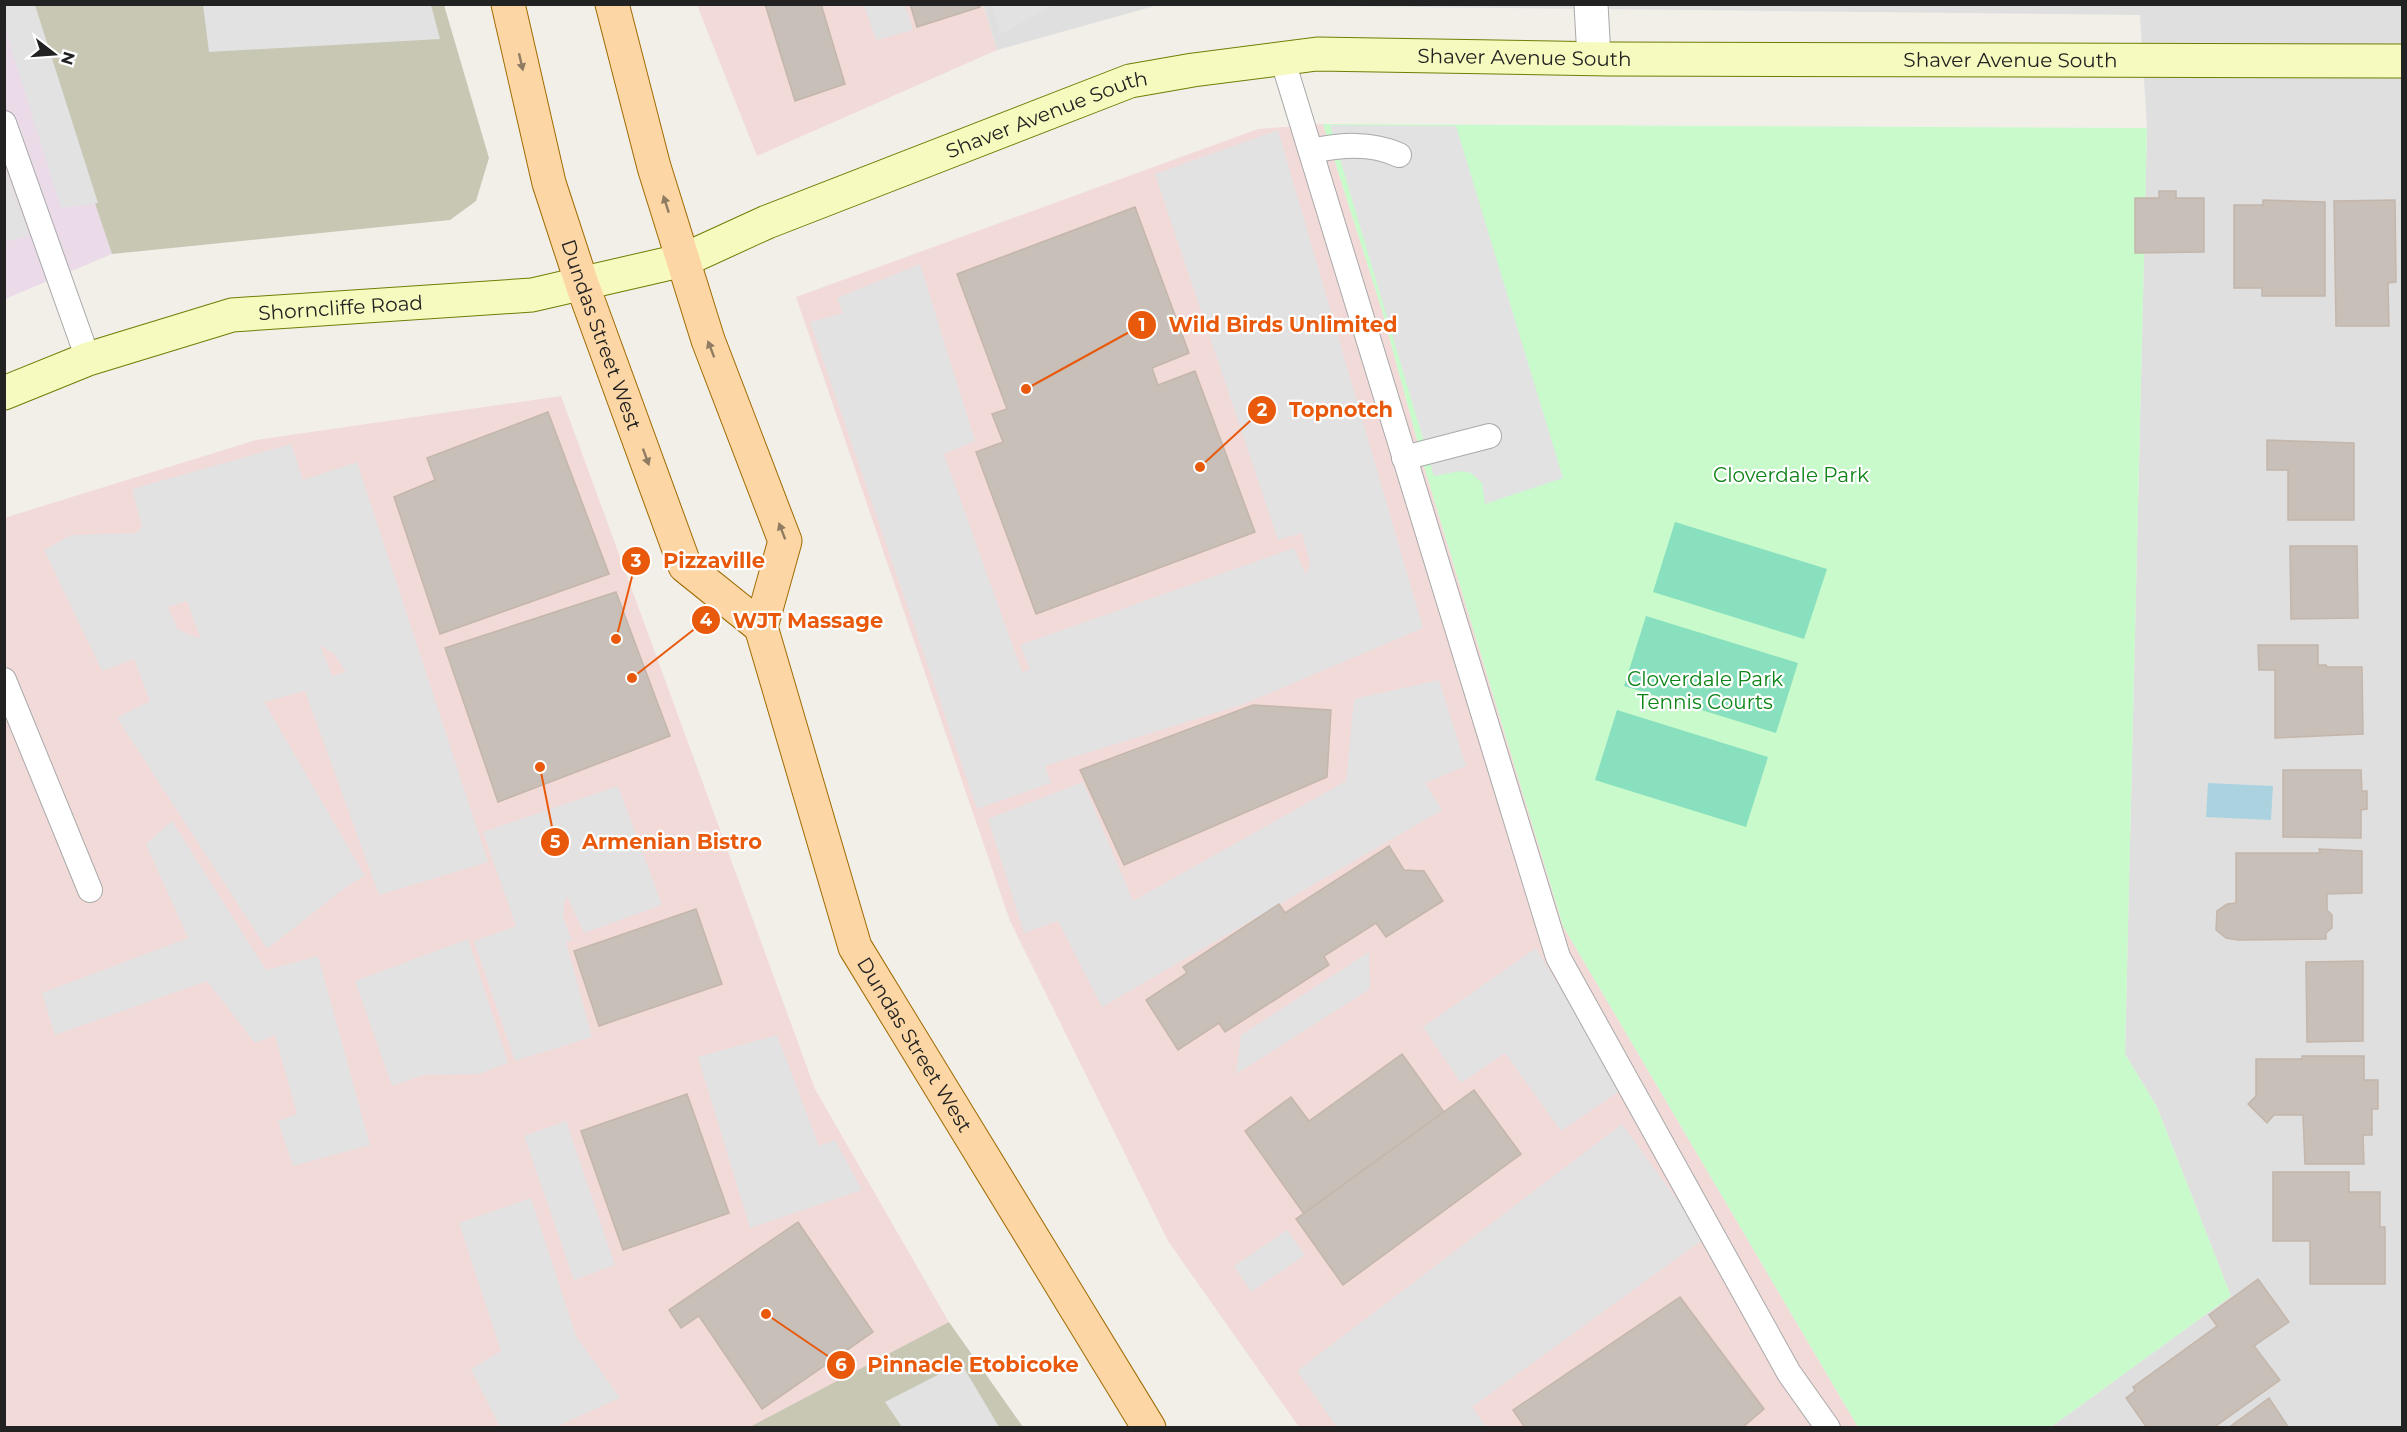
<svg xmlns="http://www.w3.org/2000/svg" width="2407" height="1432" font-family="Montserrat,sans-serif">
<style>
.residential{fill:#e0dfdf}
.commercial{fill:#f2dad9}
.industrial{fill:#ebdbe8}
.construction{fill:#c7c7b4}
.park{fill:#c8facc}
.pitch{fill:#88e0be}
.parking{fill:#e2e2e2;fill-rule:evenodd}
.water{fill:#aad3df}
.building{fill:#c7bfb8;stroke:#c4b6ab;stroke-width:1.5}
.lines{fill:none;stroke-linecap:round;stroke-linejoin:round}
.lane-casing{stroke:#a9a9a9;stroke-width:26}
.street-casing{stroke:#a9a9a9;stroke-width:35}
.secondary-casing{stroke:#707d05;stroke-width:35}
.primary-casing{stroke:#a06b00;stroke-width:35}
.lane{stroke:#fff;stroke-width:24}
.street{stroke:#fff;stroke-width:33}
.secondary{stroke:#f7fabf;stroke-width:33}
.primary{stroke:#fcd6a4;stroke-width:33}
.oneway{fill:#8f7c63}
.labels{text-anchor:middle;stroke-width:4.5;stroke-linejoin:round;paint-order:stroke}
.street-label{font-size:20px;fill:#222;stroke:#fff}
.park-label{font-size:20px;fill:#0c8416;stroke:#fff}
.leader{fill:none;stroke:#e8590c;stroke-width:2}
.callout-dot{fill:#e8590c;stroke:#fff;stroke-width:2}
.mark-label{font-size:18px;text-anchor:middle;font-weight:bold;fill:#fff}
.callout-label{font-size:21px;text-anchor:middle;font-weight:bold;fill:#e8590c;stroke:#fff;stroke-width:4.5;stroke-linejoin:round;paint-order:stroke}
</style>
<rect width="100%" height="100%" fill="#f2efe9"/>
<g class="residential">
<polygon points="983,4 1158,5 997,50"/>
<polygon points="1238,5 2402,5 2402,1427 2051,1427 2231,1296 2157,1107 2125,1054 2147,128 2140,15"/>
</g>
<g class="commercial">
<polygon points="697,5 983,5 997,50 757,156"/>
<polygon points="1323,124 1381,307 1426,473 1563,926 1858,1427 1299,1427 1168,1241 1010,921 796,297 1258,129"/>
<polygon points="561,396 815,1089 958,1338 1020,1427 5,1427 4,518 256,440"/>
</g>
<polygon class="industrial" points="5,5 28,5 112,254 5,299"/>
<g class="construction">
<polygon points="28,5 444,5 489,158 476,201 450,220 112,254"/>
<polygon points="949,1322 1023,1427 748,1428"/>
</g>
<polygon class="park" points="1323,124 2147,128 2125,1054 2157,1107 2231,1296 2051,1427 1858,1427 1563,926 1426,473 1381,307"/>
<g class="pitch">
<polygon points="1675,522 1827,569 1804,639 1653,592"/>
<polygon points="1646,616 1798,663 1776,733 1624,686"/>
<polygon points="1617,710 1768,757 1746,827 1595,780"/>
</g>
<g class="parking">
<polygon points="991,4 1054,4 1054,5 1001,34"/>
<polygon points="4,5 35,5 98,203 61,208 5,28"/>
<polygon points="203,5 431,5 440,39 209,52"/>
<polygon points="864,5 905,5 913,30 876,40"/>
<polygon points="1330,125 1456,126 1563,478 1485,504 1482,483 1471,473 1461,471 1434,476"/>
<polygon points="1278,130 1423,628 1244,704 1045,766 1051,783 977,809 810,322 843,313 837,298 920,264 975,441 944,454 1022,672 1030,669 1020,645 1294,548 1306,575 1310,563 1302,533 1278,540 1155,174"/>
<polygon points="4,165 29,235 6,242 4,238"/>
<path d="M291,444l12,36 54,-18 131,400 -109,33 -74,-204 -41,11 101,174 -15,8 -83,65 -150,-231 33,-17 -16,-42 -32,12 -58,-121 27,-15 65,-2 6,-6 -10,-38zM187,601l13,36v1l-11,-3 -11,-6 -10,-22zM320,645l14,9 12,18 -14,4z"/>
<polygon points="1439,680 1466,766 1425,783 1442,810 1102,1007 1058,921 1024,933 988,819 1083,782 1133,901 1346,781 1354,699"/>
<polygon points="618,786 662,905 584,933 567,896 564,903 563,918 572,940 566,942 592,1037 515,1061 474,941 516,926 483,832"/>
<polygon points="172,821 266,970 318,956 370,1145 293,1166 278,1121 297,1114 275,1035 255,1043 207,981 55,1035 42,993 188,938 146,844"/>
<polygon points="468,939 508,1063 479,1074 423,1075 392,1086 355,981"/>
<polygon points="1536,948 1621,1090 1561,1131 1505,1053 1461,1083 1423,1027"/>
<polygon points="1369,952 1370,989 1236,1074 1241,1035"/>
<polygon points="777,1035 819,1146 835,1140 862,1190 750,1228 698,1057"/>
<polygon points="566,1121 615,1265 574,1280 524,1136"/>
<polygon points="1622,1124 1705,1238 1472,1407 1486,1427 1337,1427 1297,1371"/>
<polygon points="531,1198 576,1336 620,1398 555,1427 500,1427 471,1369 501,1351 459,1223"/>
<polygon points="1287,1230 1305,1255 1251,1292 1234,1266"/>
<polygon points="961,1363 999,1427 902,1427 885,1402"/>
</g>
<polygon class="water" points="2208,783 2273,786 2271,820 2206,817"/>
<g class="building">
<polygon points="765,4 821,4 845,84 795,101"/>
<polygon points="910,4 979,4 980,7 917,27"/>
<polygon points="2159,191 2176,191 2176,198 2204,198 2204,252 2135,253 2135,198 2159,198"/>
<polygon points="2263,200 2325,202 2325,296 2262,296 2262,288 2234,288 2234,205 2263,205"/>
<polygon points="2395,200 2396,282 2388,283 2389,326 2336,326 2334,201"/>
<polygon points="1135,207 1189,353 1152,368 1158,385 1195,371 1255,532 1036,614 976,452 1003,442 992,414 1007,409 957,274"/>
<polygon points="548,412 609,574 440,634 394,497 435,480 427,458"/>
<polygon points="2267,440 2354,443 2354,520 2288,520 2288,470 2267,470"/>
<polygon points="2290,546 2357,546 2358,618 2291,619"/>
<polygon points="616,592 670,736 498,802 445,648"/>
<polygon points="2258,645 2318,645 2318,665 2326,665 2327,667 2362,667 2363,734 2275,738 2275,670 2259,670"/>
<polygon points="1253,705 1331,710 1327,777 1124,865 1080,770"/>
<polygon points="2283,770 2361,770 2362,791 2367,791 2367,809 2361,810 2361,838 2283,837"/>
<polygon points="1389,846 1404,870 1424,871 1443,901 1386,937 1376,923 1324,956 1329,965 1225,1032 1219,1023 1178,1050 1146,1000 1187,973 1183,967 1279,904 1285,913"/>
<polygon points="2319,849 2362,851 2362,893 2327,894 2327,910 2332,915 2332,928 2326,933 2326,939 2238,940 2226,938 2216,930 2217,911 2227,904 2236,903 2236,853 2320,853"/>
<polygon points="696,909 722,984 599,1026 574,951"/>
<polygon points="2363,961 2363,1041 2307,1042 2306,962"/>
<polygon points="1402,1054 1444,1112 1304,1214 1245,1131 1291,1097 1309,1121"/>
<polygon points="2302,1056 2364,1056 2364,1080 2378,1080 2378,1109 2372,1109 2372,1135 2363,1135 2364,1164 2305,1164 2303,1115 2274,1115 2267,1123 2248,1104 2256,1096 2256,1059 2302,1059"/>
<polygon points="1474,1090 1521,1154 1343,1285 1296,1219"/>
<polygon points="687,1094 729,1213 623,1250 581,1131"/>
<polygon points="2273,1172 2349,1172 2349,1192 2380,1192 2380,1227 2385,1227 2385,1284 2310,1284 2310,1241 2273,1241"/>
<polygon points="798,1222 873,1332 762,1409 699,1316 681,1328 669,1310"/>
<polygon points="2258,1279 2289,1322 2254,1346 2280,1380 2213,1428 2147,1428 2126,1398 2135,1391 2133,1387 2217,1326 2209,1315"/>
<polygon points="1680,1297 1764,1409 1742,1428 1525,1428 1513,1410"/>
<polygon points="2269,1398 2289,1428 2228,1428"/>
</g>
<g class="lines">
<defs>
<g id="lane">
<polyline points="1282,58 1558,957 1789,1373 1828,1428"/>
<polyline points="4,123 88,359"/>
<path d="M1311,151c30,-6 59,-9 88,4"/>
<polyline points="1404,458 1489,436"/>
<polyline points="4,680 90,890"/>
</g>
<polyline id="street" points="1591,4 1594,58"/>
<g id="secondary">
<path id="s1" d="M4,393l84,-34 144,-44 300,-20 152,-35 83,-38 363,-141 63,-11 124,-16 292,5 793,2"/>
</g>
<g id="primary">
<path id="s2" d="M508,4l41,179 33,101 103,282 76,61"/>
<path id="s3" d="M612,4l42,163 54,173 77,201 -24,86 94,320 294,481"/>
</g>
</defs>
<use href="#lane" class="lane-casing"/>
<use href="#street" class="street-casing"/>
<use href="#secondary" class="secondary-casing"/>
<use href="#primary" class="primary-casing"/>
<use href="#lane" class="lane"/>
<use href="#street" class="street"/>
<use href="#secondary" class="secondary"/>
<use href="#primary" class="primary"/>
</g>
<defs><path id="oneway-solid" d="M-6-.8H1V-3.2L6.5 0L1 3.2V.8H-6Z" transform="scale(1.5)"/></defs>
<g class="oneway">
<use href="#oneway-solid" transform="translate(521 62) rotate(77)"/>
<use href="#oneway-solid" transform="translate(666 204) rotate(-108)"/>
<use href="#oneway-solid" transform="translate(711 349) rotate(-111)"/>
<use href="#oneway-solid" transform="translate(646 457) rotate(70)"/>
<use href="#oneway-solid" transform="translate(782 531) rotate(-111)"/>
</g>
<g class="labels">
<g class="street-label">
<text dy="7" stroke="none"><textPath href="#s1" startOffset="1575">Shaver Avenue South</textPath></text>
<text dy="7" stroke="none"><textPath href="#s1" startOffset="2061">Shaver Avenue South</textPath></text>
<text dy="7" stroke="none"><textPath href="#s1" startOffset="1089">Shaver Avenue South</textPath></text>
<text dy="7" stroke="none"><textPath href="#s1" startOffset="350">Shorncliffe Road</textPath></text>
<text dy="7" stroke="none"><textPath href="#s2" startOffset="344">Dundas Street West</textPath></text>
<text dy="7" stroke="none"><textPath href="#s3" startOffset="1102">Dundas Street West</textPath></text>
</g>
<g class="park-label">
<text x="1791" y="482">Cloverdale Park</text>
<text x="1705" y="686">Cloverdale Park<tspan x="1705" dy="23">Tennis Courts</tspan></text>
</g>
</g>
<path class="leader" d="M1026 389L1142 325M1200 467L1262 410M616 639L636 561M632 678L706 620M540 767L555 842M766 1314L841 1365"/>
<g class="callout-dot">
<circle cx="1026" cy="389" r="6"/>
<circle cx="1200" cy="467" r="6"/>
<circle cx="616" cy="639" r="6"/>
<circle cx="632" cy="678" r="6"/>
<circle cx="540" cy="767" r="6"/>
<circle cx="766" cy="1314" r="6"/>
<circle cx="1142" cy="325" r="15"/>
<circle cx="1262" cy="410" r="15"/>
<circle cx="636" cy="561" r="15"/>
<circle cx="706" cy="620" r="15"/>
<circle cx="555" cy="842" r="15"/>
<circle cx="841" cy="1365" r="15"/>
</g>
<g class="mark-label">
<text x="1142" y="331">1</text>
<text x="1262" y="416">2</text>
<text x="636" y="567">3</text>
<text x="706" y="626">4</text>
<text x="555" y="848">5</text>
<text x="841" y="1371">6</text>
</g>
<g class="callout-label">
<text x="1283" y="332">Wild Birds Unlimited</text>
<text x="1341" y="417">Topnotch</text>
<text x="714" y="568">Pizzaville</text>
<text x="808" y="628">WJT Massage</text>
<text x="672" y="849">Armenian Bistro</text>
<text x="973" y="1372">Pinnacle Etobicoke</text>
</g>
<rect width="2407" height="1432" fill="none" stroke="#222222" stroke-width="12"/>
<g transform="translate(54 54) rotate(107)" stroke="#ffffff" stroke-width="4.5" paint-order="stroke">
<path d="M0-4.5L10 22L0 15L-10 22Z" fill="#222222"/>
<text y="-9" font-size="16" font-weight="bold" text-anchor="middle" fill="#222222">N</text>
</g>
</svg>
